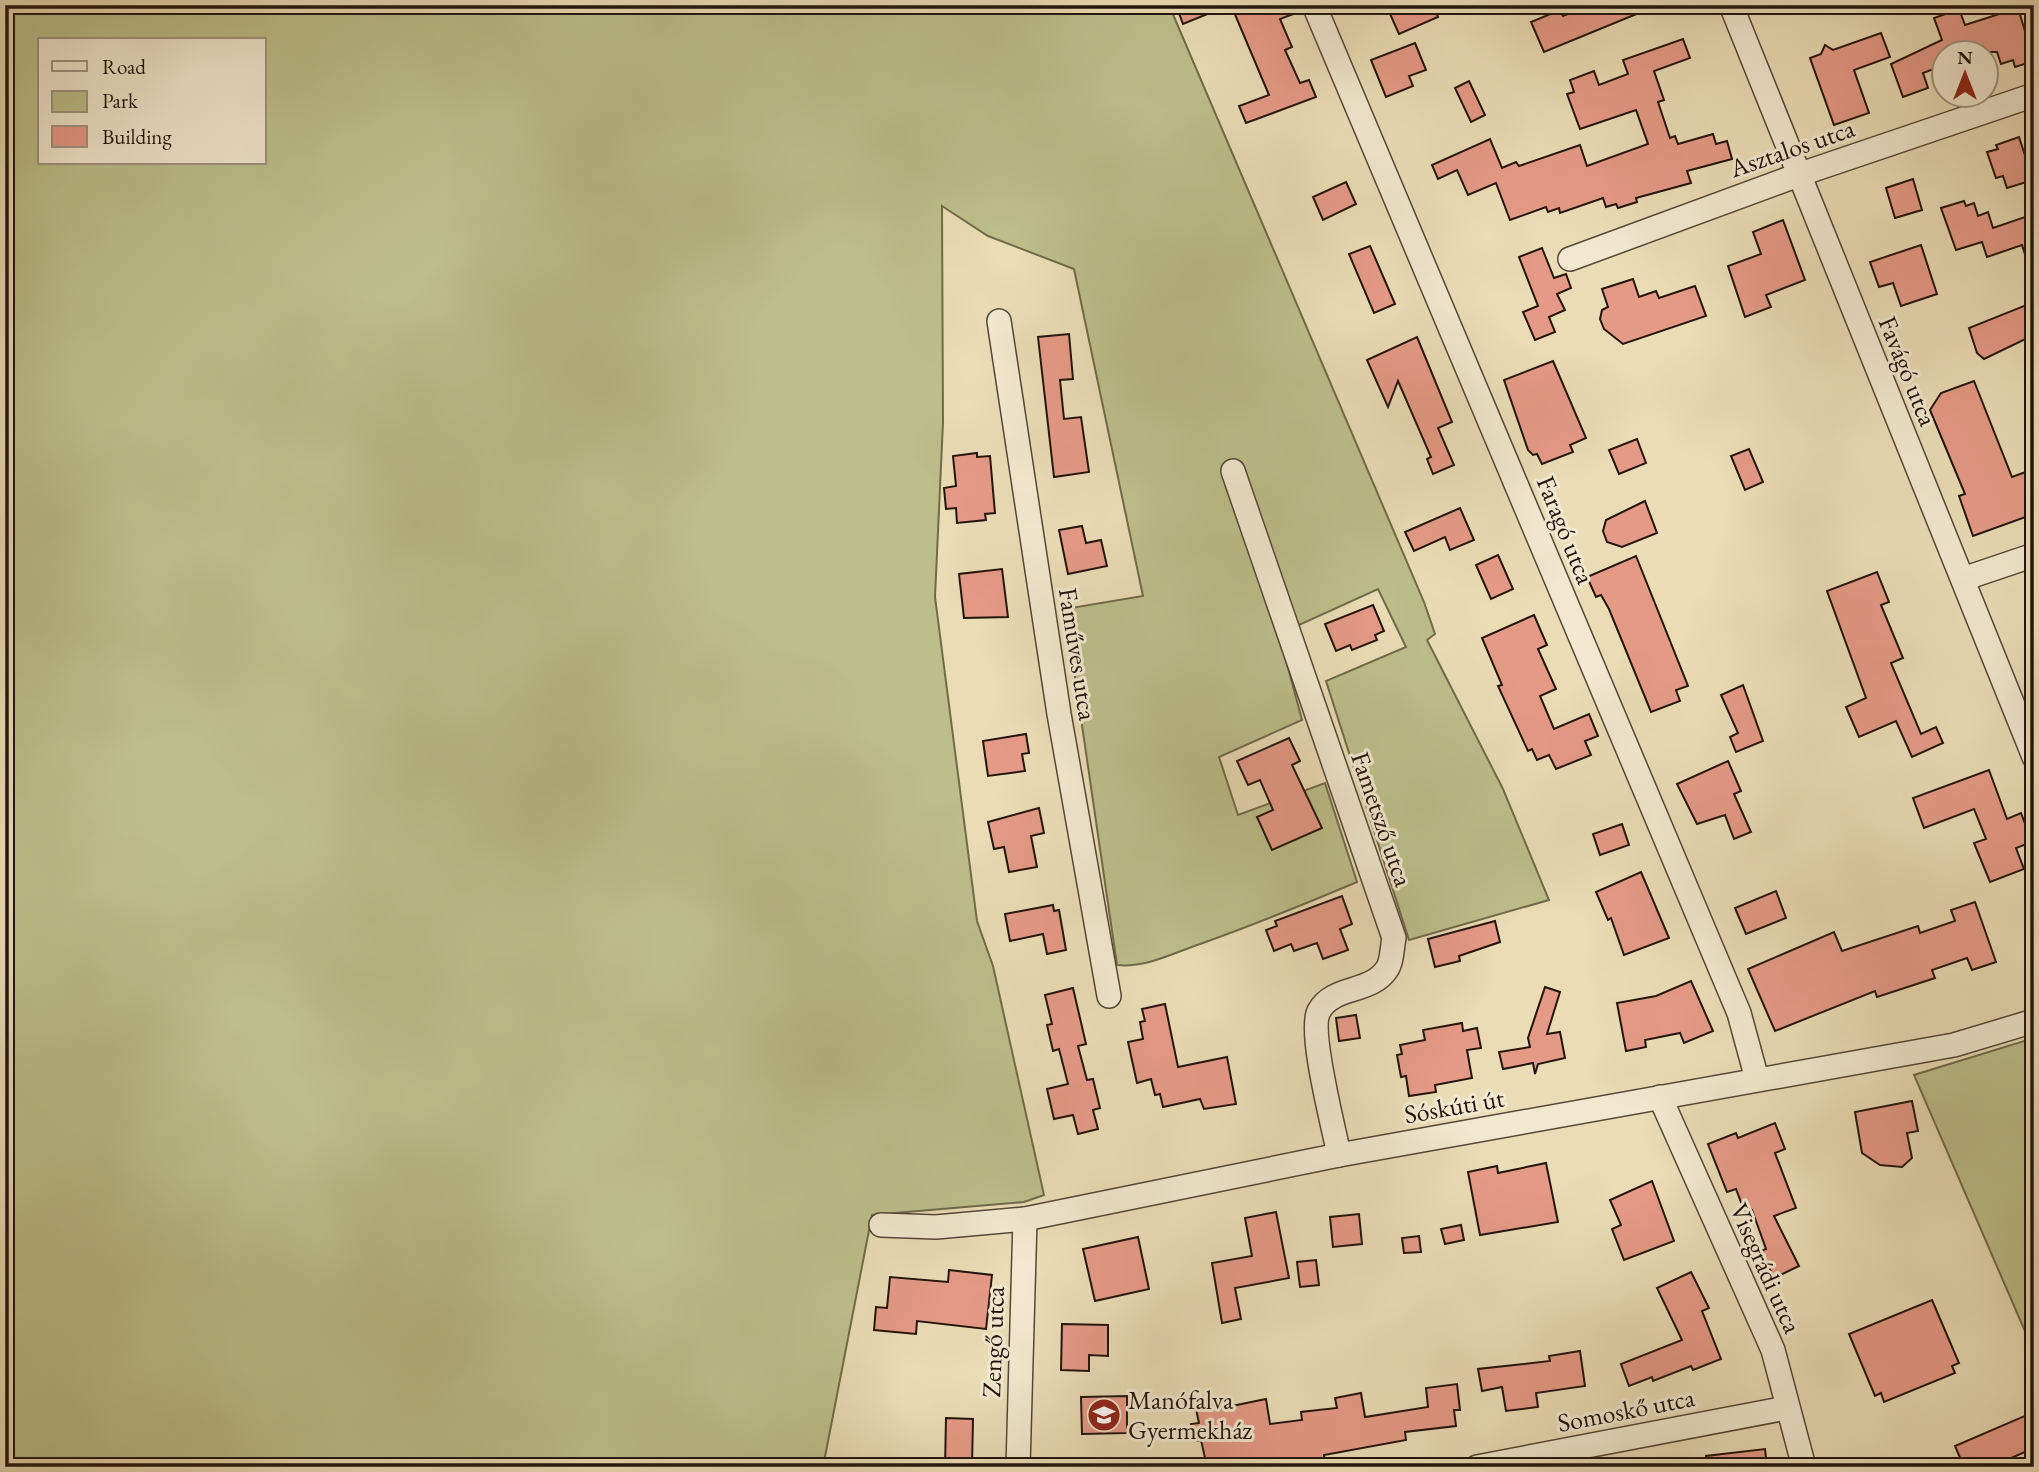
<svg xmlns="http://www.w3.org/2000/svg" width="2039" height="1472" font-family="'EB Garamond',serif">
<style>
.green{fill:#bcbf8a;stroke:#706a4c;stroke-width:2;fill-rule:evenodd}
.building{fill:#e59a86;stroke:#23140e;stroke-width:2}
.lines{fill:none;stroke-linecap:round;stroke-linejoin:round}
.minor-casing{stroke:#554638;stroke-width:26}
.minor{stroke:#f1e8cf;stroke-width:23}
.labels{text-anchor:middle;stroke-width:6;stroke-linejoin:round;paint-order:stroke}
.street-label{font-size:26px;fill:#23140e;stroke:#f1e8cf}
.poi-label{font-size:26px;fill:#23140e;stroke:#f1e8cf;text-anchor:start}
</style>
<rect width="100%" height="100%" fill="#eadcb5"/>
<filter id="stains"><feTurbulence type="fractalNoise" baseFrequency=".00286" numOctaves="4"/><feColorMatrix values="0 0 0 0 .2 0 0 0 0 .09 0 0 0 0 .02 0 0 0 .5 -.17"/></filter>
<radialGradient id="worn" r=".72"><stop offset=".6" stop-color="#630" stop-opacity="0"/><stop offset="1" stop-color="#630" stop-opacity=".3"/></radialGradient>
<g class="green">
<path d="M5,5h1164l255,597 11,32 -8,6 76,149 46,111 -140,40 -83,-259 80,-34 -28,-58 -99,45 23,86 -83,37 19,58 87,-32 32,99c-52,22 -104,43 -157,62 -27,9 -54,24 -83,21l-52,-356 78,-13 -69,-327 -86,-33 -46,-30 1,216 -8,175 42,324 16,45 51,229 -20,7 -152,13 -49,252h-818zM40,40h224v123h-224z"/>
<polygon points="2034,1038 2034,1352 1914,1075"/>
</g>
<g class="building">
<polygon points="1176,5 1227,5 1227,6 1183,24"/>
<polygon points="1231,5 1300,5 1301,11 1280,19 1292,47 1285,50 1300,83 1309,80 1316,97 1246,123 1239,106 1269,95"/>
<polygon points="1386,5 1433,5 1438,17 1399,34"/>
<polygon points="1590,5 1656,5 1656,6 1544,52 1531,22 1560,10 1563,16"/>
<polygon points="2018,8 2034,61 2015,67 2013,60 2001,64 1997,52 1944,52 1944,65 1923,73 1928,88 1903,97 1891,64 1942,40 1934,18 1959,9 1965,25"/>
<polygon points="1881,33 1890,57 1854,70 1869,113 1834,125 1810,58 1821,54 1825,45 1833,50"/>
<polygon points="1683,39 1690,58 1654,71 1664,100 1658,102 1670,138 1675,136 1678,144 1713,134 1716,144 1727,141 1732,159 1687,171 1691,183 1636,198 1637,202 1618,208 1616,204 1606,207 1603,198 1560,213 1559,208 1548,212 1546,207 1510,220 1496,183 1468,195 1457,170 1438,179 1432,165 1490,139 1502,168 1516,162 1519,166 1580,145 1587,166 1648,144 1636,110 1580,129 1567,94 1574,92 1570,80 1594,71 1599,85 1628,74 1623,60"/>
<polygon points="1415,43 1426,70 1409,76 1413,86 1386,97 1371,60"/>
<polygon points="1469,81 1485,115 1471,122 1455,88"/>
<polygon points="2019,137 2033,180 2007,188 2003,176 1996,178 1987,152 1998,149 1996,145"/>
<polygon points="1913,179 1922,210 1895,218 1886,188"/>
<polygon points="1346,182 1356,204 1323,220 1313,197"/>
<polygon points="1964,201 1966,206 1974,203 1978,216 1988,212 1993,228 2034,214 2034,273 2031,273 2022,245 1987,257 1982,242 1956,250 1941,208"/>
<polygon points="1783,220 1805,280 1766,295 1771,307 1745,317 1728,266 1761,254 1753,232"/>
<polygon points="1921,245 1937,294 1901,306 1893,283 1879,287 1870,262"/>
<polygon points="1370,246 1395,304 1374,313 1349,254"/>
<polygon points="1542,248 1554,278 1566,274 1571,288 1557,294 1565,310 1549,317 1555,332 1535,340 1523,312 1538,306 1519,257"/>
<polygon points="1633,279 1639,297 1656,291 1659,298 1695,286 1706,316 1623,344 1604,329 1600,319 1602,310 1608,307 1602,289"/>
<polygon points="2034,302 2034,335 1984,359 1977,353 1969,328"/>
<polygon points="1069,334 1073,379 1060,380 1064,419 1081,417 1089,472 1054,477 1038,337"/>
<polygon points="1417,337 1452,422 1438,428 1454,465 1433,474 1427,459 1431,457 1398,381 1388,407 1367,360"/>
<polygon points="1553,361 1586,438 1570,445 1573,452 1542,464 1537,454 1533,455 1528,450 1504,380"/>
<polygon points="1974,381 2012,477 2031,470 2034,479 2034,514 1973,536 1959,496 1965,494 1930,410 1941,393"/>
<polygon points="1637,439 1646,463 1619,474 1609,450"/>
<polygon points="1749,449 1763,482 1745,490 1731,456"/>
<polygon points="977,453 977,457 990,456 995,513 985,514 986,520 957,523 956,508 946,509 944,488 956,486 953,456"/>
<polygon points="1645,501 1657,533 1622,547 1607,542 1603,531 1606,520"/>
<polygon points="1460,508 1474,540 1450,550 1445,537 1414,551 1405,532"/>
<polygon points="1082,526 1086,543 1101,540 1107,566 1068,574 1059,530"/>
<polygon points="1498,555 1513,589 1491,599 1476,565"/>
<polygon points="1636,556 1688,686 1676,690 1680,701 1651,712 1609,609 1601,595 1596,597 1587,577"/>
<polygon points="1002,569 1008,617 964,618 959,574"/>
<polygon points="1877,572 1889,602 1881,605 1903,658 1891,663 1921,734 1936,727 1943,743 1912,757 1896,721 1859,737 1846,707 1866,698 1827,591"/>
<polygon points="1373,605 1384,631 1375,635 1377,640 1352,650 1350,645 1336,651 1325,624"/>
<polygon points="1534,615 1547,645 1538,649 1556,689 1540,696 1554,729 1589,714 1598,736 1585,741 1591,755 1556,769 1549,755 1537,760 1532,749 1528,751 1498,686 1502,685 1482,638"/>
<polygon points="1743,685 1763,741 1736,752 1730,737 1738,733 1721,695"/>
<polygon points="1026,734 1029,753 1022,754 1025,771 988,776 983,741"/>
<polygon points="1289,738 1300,761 1292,765 1322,828 1272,850 1257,817 1273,810 1260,780 1248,785 1237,761"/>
<polygon points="1728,761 1741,791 1734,794 1751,832 1734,839 1725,815 1697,824 1677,784"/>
<polygon points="1989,770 2007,819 2021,813 2032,842 2016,848 2024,869 1990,882 1974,843 1986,839 1974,809 1924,828 1913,798"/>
<polygon points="1039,808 1044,833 1031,836 1037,867 1009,872 1004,847 994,849 988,822"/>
<polygon points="1622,824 1629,845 1600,855 1593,834"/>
<polygon points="1641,872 1669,938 1624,955 1611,918 1608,920 1596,892"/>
<polygon points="1776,891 1786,918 1746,934 1735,908"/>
<polygon points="1342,896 1352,924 1340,929 1348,950 1323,959 1317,943 1294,951 1291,944 1274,951 1266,930 1277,926 1275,921"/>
<polygon points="1975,902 1996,962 1972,970 1967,958 1932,970 1935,978 1877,997 1875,991 1775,1031 1748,969 1834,932 1842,951 1918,926 1920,933 1955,921 1951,910"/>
<polygon points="1053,905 1054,911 1059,910 1066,950 1047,954 1043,934 1010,941 1005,914"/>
<polygon points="1495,921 1500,942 1459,956 1460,961 1435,967 1428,939"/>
<polygon points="1691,981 1713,1031 1684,1043 1680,1033 1645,1040 1646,1047 1626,1051 1617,1003 1656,996"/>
<polygon points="1545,987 1560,992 1547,1034 1560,1032 1565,1058 1538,1064 1535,1074 1533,1063 1503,1069 1499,1052 1530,1047 1528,1038"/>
<polygon points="1073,988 1086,1044 1078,1046 1087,1080 1093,1079 1100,1108 1093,1110 1098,1129 1078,1134 1073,1115 1054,1119 1047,1089 1068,1084 1059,1049 1053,1051 1047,1025 1052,1024 1045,995"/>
<polygon points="1165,1004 1178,1067 1227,1057 1236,1104 1204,1109 1200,1099 1163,1107 1160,1094 1155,1095 1151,1079 1137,1083 1128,1042 1143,1039 1140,1022 1145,1021 1142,1009"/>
<polygon points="1356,1015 1360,1038 1339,1041 1336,1018"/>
<polygon points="1462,1023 1463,1031 1477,1028 1481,1048 1467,1050 1472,1078 1435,1085 1436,1092 1409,1096 1406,1076 1401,1077 1397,1055 1402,1054 1400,1045 1425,1040 1423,1030"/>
<polygon points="1912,1101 1918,1131 1907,1133 1912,1158 1902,1167 1880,1165 1862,1153 1855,1112"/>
<polygon points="1775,1123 1785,1149 1775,1153 1796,1208 1774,1216 1799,1266 1774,1278 1761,1251 1766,1249 1752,1210 1745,1213 1736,1189 1727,1192 1708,1144 1736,1133 1738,1138"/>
<polygon points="1546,1163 1558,1222 1480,1235 1468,1172 1497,1166 1498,1173"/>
<polygon points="1652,1181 1674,1241 1624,1260 1612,1229 1621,1225 1610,1200"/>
<polygon points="1276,1212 1289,1278 1235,1288 1241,1319 1222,1323 1212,1263 1252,1256 1245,1218"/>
<polygon points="1359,1214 1362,1244 1333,1247 1330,1217"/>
<polygon points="1461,1225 1464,1240 1445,1244 1441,1229"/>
<polygon points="1419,1236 1421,1252 1404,1253 1402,1238"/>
<polygon points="1138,1237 1149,1289 1095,1301 1083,1249"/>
<polygon points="1316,1260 1319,1285 1300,1287 1297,1262"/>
<polygon points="949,1270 992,1275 986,1329 917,1321 916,1334 874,1330 876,1307 887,1308 890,1277 948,1282"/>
<polygon points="1691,1272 1709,1308 1702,1311 1721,1359 1693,1370 1691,1366 1653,1381 1652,1377 1629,1386 1621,1364 1682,1340 1657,1288"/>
<polygon points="1932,1300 1959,1363 1952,1366 1955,1373 1884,1402 1881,1393 1875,1396 1849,1334"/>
<polygon points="1062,1324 1108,1325 1108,1356 1089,1355 1089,1371 1061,1370"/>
<polygon points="1580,1351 1585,1386 1536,1393 1538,1407 1506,1411 1502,1387 1482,1391 1478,1369 1550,1361 1549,1356"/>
<polygon points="1457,1384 1460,1410 1454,1410 1456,1426 1405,1432 1406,1440 1324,1455 1325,1462 1304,1465 1303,1461 1292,1462 1291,1459 1253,1467 1251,1463 1207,1467 1201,1440 1195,1441 1191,1424 1199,1423 1196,1409 1221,1404 1222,1408 1266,1399 1270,1424 1302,1420 1301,1412 1337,1408 1335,1398 1361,1393 1365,1417 1428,1407 1426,1388"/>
<polygon points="1127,1396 1127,1433 1082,1434 1081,1397"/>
<polygon points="2034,1412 2034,1448 1991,1467 1964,1467 1955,1446"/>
<polygon points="946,1418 973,1419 972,1467 945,1467"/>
<polygon points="1765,1449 1767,1467 1707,1467 1706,1456"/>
</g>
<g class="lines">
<defs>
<g id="minor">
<polyline points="1314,5 1739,1013 1757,1079"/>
<polyline points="1731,5 2034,757"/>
<polyline points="1570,259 1801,174 2034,95"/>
<polyline points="999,321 1059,714 1109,996"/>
<path d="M1233,471l161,467c-2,9 -2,24 -7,31 -16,25 -54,16 -68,42 -11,20 15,117 20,144"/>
<polyline points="1963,579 2034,555"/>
<polyline points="1660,1097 1773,1350 1804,1467"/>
<polyline points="881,1225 936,1227 1025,1219 1339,1155 1954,1045 2034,1021"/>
<polyline points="1018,1467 1025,1219"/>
<polyline points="1477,1467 1786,1408"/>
</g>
</defs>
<use href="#minor" class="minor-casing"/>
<use href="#minor" class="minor"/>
</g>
<defs>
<symbol id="school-disc" viewBox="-11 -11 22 22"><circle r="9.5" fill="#8f2418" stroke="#f1e8cf"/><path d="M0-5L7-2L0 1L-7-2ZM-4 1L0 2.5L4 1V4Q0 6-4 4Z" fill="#fff"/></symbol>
</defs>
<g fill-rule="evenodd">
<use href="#school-disc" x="1085" y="1396" width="38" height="38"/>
</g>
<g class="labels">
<g class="street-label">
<text transform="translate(1792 148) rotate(-19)" y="9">Asztalos utca</text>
<text transform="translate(1908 371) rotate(68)" y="9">Favágó utca</text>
<text transform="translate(1566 530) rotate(68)" y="9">Faragó utca</text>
<text transform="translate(1078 654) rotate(81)" y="9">Faműves utca</text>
<text transform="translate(1382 819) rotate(71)" y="9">Fametsző utca</text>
<text transform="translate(1454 1106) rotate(-10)" y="9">Sóskúti út</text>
<text transform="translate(1766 1268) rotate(66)" y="9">Visegrádi utca</text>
<text transform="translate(993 1342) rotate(-88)" y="9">Zengő utca</text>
<text transform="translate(1626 1410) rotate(-11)" y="9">Somoskő utca</text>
</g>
<g class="poi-label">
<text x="1128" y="1409">Manófalva<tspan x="1128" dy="30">Gyermekház</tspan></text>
</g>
</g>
<rect width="2039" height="1472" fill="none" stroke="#eadcb5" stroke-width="28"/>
<rect x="7" y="7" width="2025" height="1458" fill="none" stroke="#23140e" stroke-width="3.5"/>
<rect x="14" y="14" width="2011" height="1444" fill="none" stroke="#23140e" stroke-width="2"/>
<rect x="38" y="38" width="228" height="126" fill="#f1e8cf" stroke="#9f9382" stroke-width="2"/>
<rect x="52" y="61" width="35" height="10" fill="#f1e8cf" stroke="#9f9382" stroke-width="2"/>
<text x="102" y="74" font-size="21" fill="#23140e">Road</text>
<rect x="52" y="91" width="35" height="21" fill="#bcbf8a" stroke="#9f9382" stroke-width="2"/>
<text x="102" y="108" font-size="21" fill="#23140e">Park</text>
<rect x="52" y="126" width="35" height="21" fill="#e59a86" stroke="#9f9382" stroke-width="2"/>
<text x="102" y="144" font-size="21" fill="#23140e">Building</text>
<g transform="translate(1965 74)"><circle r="33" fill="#f1e8cf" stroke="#9f9382" stroke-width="2"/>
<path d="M0-5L12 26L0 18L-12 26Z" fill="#8f2418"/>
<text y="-10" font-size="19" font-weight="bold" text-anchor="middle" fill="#23140e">N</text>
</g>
<rect width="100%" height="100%" filter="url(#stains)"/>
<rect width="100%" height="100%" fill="url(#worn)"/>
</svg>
